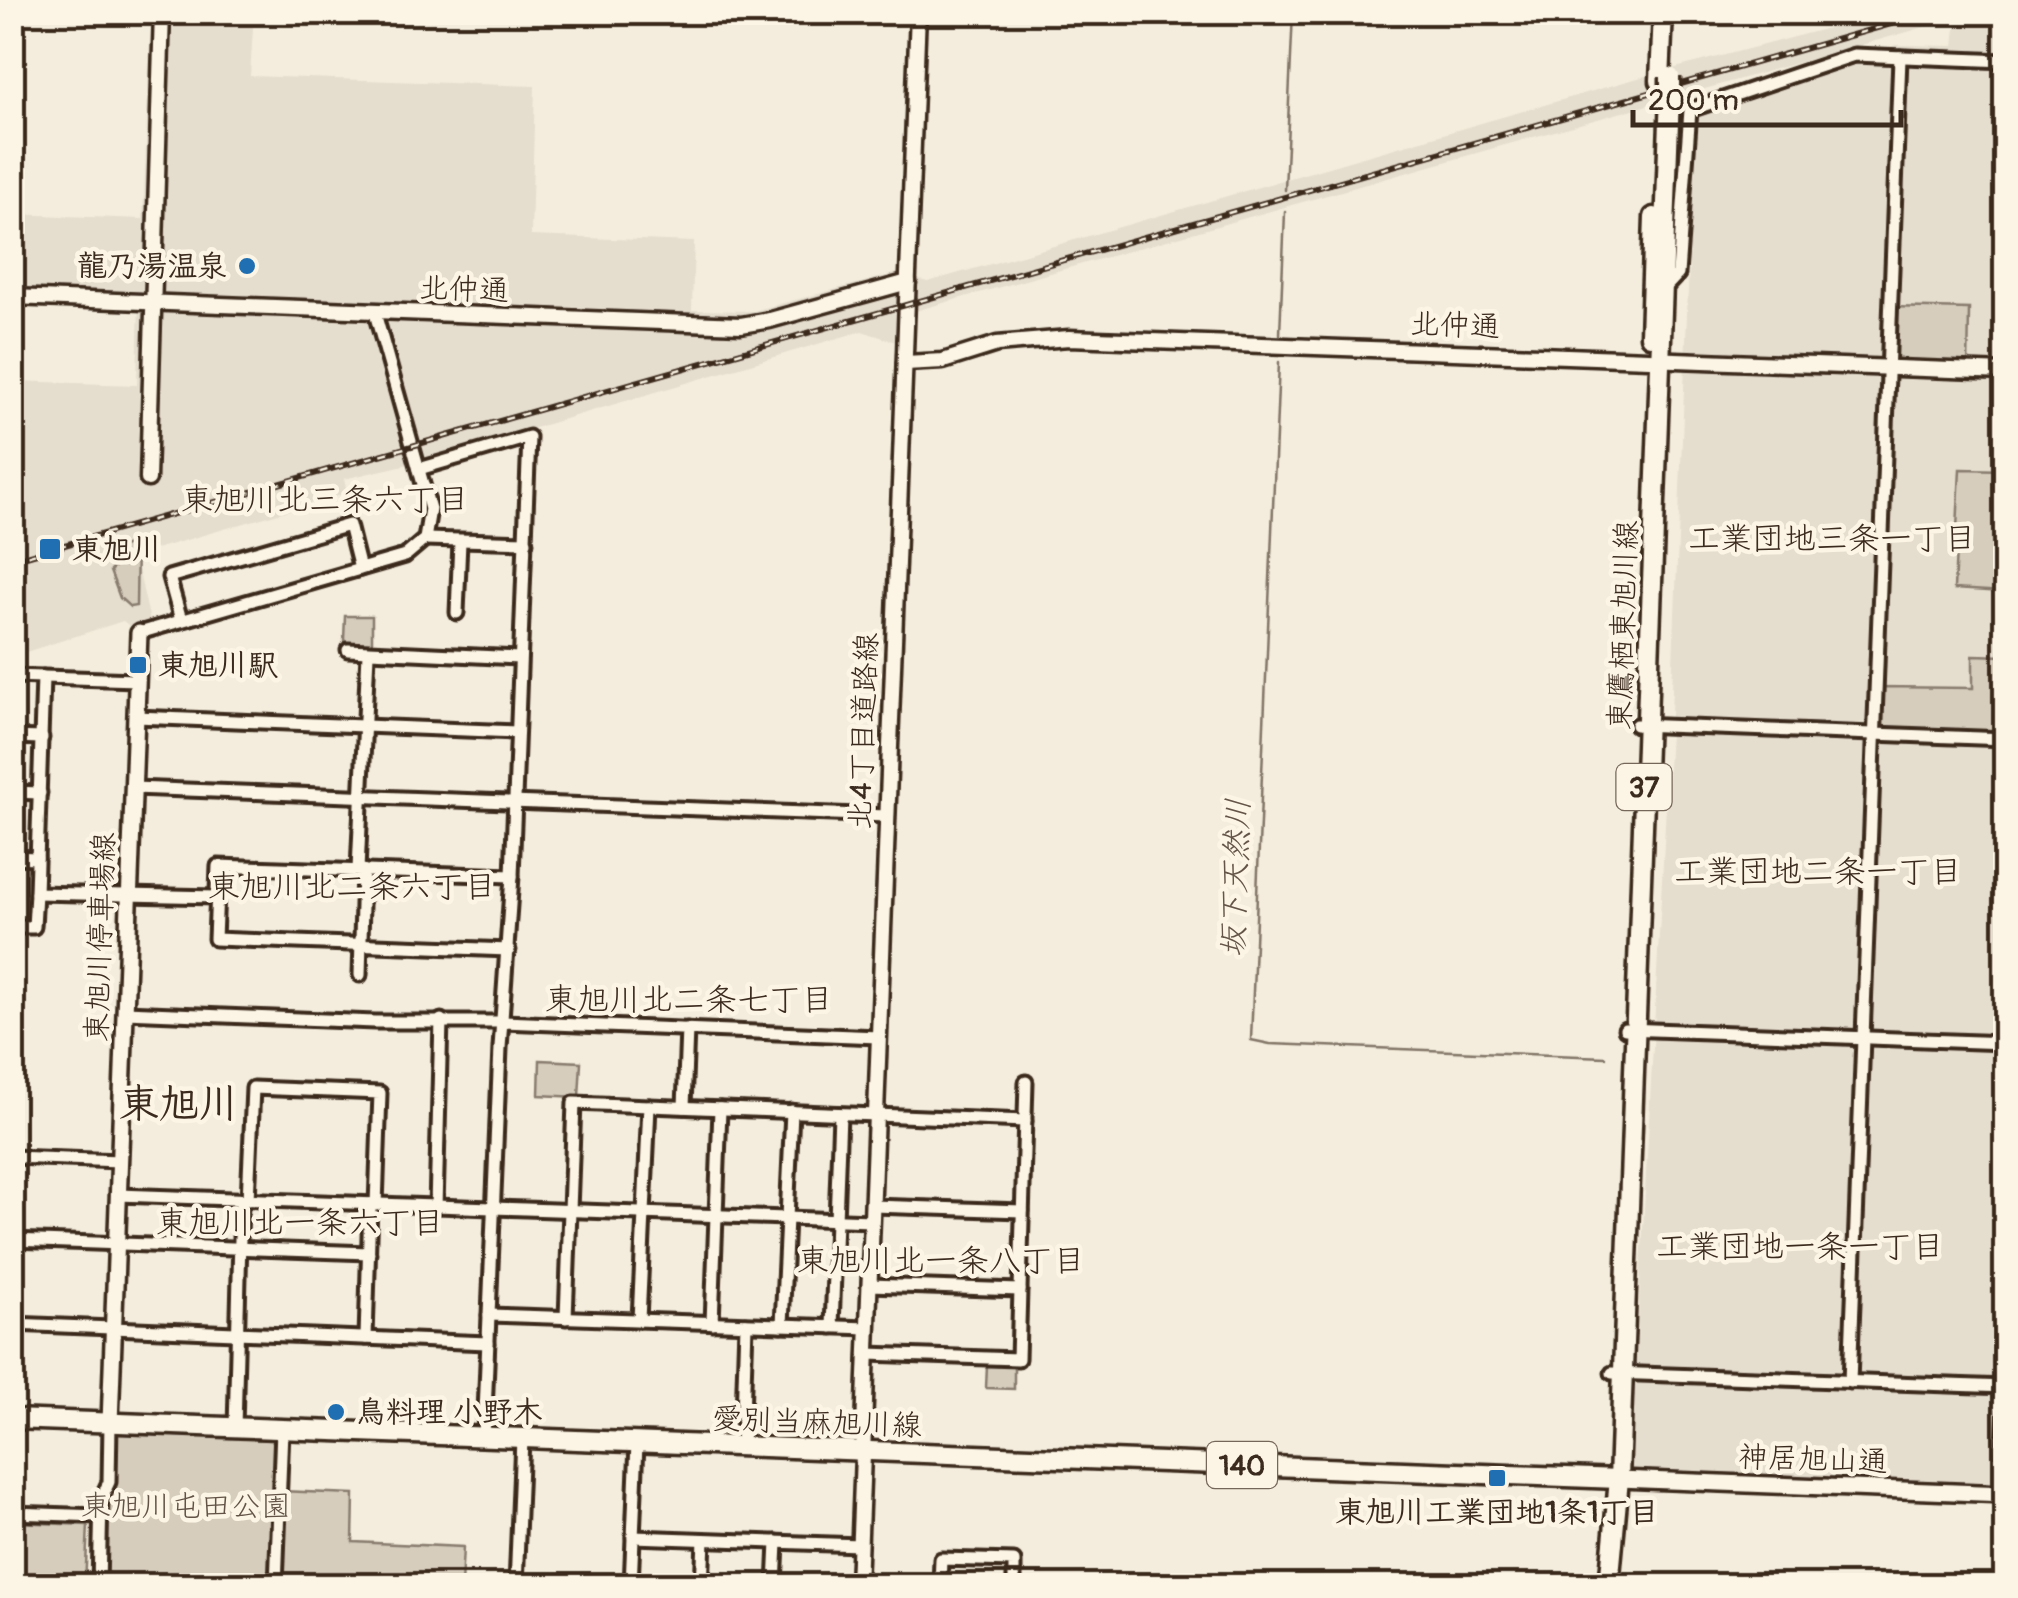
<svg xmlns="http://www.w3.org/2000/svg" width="2018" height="1598" font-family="Pangolin,'Klee One',sans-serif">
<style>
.built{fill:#e5ddce}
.green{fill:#d6cdbd;stroke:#887c6e;stroke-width:2.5}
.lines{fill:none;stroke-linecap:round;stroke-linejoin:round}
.stream{stroke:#817466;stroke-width:2.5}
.minor-casing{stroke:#3b2a1e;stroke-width:19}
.tertiary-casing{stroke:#3b2a1e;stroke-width:21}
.secondary-casing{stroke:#3b2a1e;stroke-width:22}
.primary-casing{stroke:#3b2a1e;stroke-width:25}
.minor{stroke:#fcf5e5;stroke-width:11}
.tertiary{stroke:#fcf5e5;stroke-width:14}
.secondary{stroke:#fcf5e5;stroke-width:15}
.primary{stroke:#fcf5e5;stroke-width:18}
.rail-casing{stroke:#3b2a1e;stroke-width:6}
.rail{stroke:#fcf5e5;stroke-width:2.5;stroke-dasharray:8;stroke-linecap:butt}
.primary-bridge-casing{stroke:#3b2a1e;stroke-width:25;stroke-linecap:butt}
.primary-bridge{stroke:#fcf5e5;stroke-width:18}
.poi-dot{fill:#1f6fb2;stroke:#fcf5e5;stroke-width:4}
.labels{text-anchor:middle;stroke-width:9;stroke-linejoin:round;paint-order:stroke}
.shield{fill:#fcf5e5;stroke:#75675a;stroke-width:2.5}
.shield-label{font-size:28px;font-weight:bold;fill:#3b2a1e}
.poi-label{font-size:30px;font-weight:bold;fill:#3b2a1e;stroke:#fcf5e5;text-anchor:start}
.street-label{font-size:30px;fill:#3b2a1e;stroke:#fcf5e5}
.park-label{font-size:30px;fill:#625346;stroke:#fcf5e5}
.neighbourhood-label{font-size:32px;fill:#3b2a1e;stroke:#fcf5e5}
.water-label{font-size:32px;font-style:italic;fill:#645548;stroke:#fcf5e5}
.district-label{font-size:40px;font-weight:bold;fill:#3b2a1e;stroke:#fcf5e5}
</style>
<rect width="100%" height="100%" fill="#f4eddd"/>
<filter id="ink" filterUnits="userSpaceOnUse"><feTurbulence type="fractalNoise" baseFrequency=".01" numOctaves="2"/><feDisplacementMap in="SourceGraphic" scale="20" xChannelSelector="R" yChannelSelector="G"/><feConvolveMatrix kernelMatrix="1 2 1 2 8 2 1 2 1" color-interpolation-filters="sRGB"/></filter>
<g filter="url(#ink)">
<polygon class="built" points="151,13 254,13 250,76 535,86 531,236 694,242 692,310 753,311 898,273 928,282 1645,76 1885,13 2005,13 2005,1487 1630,1469 1671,714 1695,114 1896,45 1954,46 1957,18 897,316 896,342 862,331 426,460 344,479 347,493 135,555 150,621 131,627 123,621 26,652 12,669 13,381 137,385 139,297 13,292 13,214 143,219"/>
<g class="green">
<polygon points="1890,307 1969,309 1968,371 1888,368"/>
<polygon points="1960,469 2005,470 2005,592 1954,589"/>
<polygon points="137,542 136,606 130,607 120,598 110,571 114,567 113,550"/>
<polygon points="345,616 372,616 372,646 351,645 344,640"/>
<polygon points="1973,655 2005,656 2005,739 1881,734 1876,687 1973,688"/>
<polygon points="540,1060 581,1062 579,1097 539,1095"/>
<polygon points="987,1365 1014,1366 1014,1389 986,1388"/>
<polygon points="110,1423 282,1429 280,1491 354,1494 353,1542 463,1547 461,1585 99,1586 101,1499 109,1482"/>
<polygon points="13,1522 88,1525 85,1585 13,1585"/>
</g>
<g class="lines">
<g class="stream">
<polyline points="1285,190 1293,12"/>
<polyline points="1280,334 1285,212"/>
<polyline points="1279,362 1251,1040 1270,1044 1606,1057"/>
</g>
<defs>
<g id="minor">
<polyline points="1664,289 1678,274 1690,110 1854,55 2006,61"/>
<polyline points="419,469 529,437 512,876 500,1048 484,1437"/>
<polyline points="425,539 526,542"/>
<polyline points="457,613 460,541"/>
<polyline points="181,620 169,577 349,525 360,569"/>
<polyline points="139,633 405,556 425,539 430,509 375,313"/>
<polyline points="348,650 519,658"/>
<polyline points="12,676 137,680"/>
<polyline points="43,677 36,893 216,897"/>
<polyline points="136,717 517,732"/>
<polyline points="1636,725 2006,739"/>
<polyline points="12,737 42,738"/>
<polyline points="133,788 887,816"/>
<polyline points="12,792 40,793"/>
<polyline points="12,857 37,858"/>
<polyline points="358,870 368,653"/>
<polyline points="12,927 34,927 36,893"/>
<polyline points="509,950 215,939 218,866 512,876"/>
<polyline points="360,975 363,870"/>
<polyline points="125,1012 375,1022 503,1022 879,1037"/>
<polyline points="1625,1029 2006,1043"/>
<polyline points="684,1107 687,1029"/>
<polyline points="12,1157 120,1161"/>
<polyline points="118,1195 872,1221"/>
<polyline points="248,1200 253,1088 380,1093 376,1205"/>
<polyline points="873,1206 1022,1211"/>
<polyline points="436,1207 441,1020"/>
<polyline points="12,1240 369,1253"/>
<polyline points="869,1285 1020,1290"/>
<polyline points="489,1315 868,1328"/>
<polyline points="566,1318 574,1103 1025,1121"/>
<polyline points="639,1320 649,1106"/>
<polyline points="712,1323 720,1109"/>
<polyline points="12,1324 488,1343"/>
<polyline points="782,1325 792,1111"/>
<polyline points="832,1327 840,1114"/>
<polyline points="366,1338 370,1204"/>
<polyline points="867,1354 1018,1359 1026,1082"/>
<polyline points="1612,1373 2006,1387"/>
<polyline points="1850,1382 1900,57"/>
<polyline points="235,1428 241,1201"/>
<polyline points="742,1447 746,1324"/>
<polyline points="2002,1494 2006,1399"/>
<polyline points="12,1513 100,1516"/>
<polyline points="633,1537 860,1545"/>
<polyline points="99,1586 101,1499 109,1482 110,1423"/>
<polyline points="276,1586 282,1429"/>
<polyline points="516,1586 522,1439"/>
<polyline points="631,1586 637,1443"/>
<polyline points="702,1586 704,1540"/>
<polyline points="775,1586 777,1542"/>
<polyline points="940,1586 941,1559 1014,1561 1014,1586"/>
</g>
<g id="tertiary">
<polyline points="12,297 741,325 770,320 908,282"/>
<polyline points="905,363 943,361 997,344 1069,338 2006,372"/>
<polyline points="148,479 162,12"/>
<polyline points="858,1586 918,12"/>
</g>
<g id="secondary">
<polyline points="110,1423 139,633"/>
<polyline points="1619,1479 2006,1494"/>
</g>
<g id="primary">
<polyline points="1660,81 1663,12"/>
<polyline points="1650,336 1654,217"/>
<polyline points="12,1419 1619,1479"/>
<polyline points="1609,1586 1619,1479 1670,94"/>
</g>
</defs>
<use href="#minor" class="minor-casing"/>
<use href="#tertiary" class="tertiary-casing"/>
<use href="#secondary" class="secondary-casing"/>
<use href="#primary" class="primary-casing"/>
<use href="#minor" class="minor"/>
<use href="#tertiary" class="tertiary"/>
<use href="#secondary" class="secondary"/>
<use href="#primary" class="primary"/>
<defs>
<polyline id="rail" points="12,560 1933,12"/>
</defs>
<use href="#rail" class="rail-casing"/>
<use href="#rail" class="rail"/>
<defs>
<polyline id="primary-bridge" points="1670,94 1670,77"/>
</defs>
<use href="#primary-bridge" class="primary-bridge-casing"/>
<use href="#primary-bridge" class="primary-bridge"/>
</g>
</g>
<g class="poi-dot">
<circle cx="247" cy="266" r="10"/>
<rect x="38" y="537" width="24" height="24" rx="5"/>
<rect x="128" y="655" width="20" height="20" rx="5"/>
<circle cx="336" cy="1412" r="10"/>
<rect x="1487" y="1468" width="20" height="20" rx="5"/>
</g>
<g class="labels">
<g class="shield">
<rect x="1616.5" y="764" width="55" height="46" rx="8"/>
<rect x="1207" y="1442" width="70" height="46" rx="8"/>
</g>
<g class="shield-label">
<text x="1644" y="797">37</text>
<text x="1242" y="1475">140</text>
</g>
<g class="poi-label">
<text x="227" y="276" text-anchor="end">龍乃湯温泉</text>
<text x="72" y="559">東旭川</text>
<text x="158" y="675">東旭川駅</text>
<text x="356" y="1422">鳥料理 小野木</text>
<text x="1497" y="1522" text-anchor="middle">東旭川工業団地1条1丁目</text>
</g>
<g class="street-label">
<text transform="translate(464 289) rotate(2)" y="10">北仲通</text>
<text transform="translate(1455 325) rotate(2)" y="10">北仲通</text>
<text transform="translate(1623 625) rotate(-88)" y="10">東鷹栖東旭川線</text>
<text transform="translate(863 731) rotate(-88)" y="10">北4丁目道路線</text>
<text transform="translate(100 937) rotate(-88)" y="10">東旭川停車場線</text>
<text transform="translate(817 1422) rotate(2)" y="10">愛別当麻旭川線</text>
<text transform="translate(1813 1459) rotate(2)" y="10">神居旭山通</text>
</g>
<g class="park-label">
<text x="186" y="1516">東旭川屯田公園</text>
</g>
<g class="neighbourhood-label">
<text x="325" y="510">東旭川北三条六丁目</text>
<text x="1832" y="549">工業団地三条一丁目</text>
<text x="1818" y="882">工業団地二条一丁目</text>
<text x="352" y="897">東旭川北二条六丁目</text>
<text x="689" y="1010">東旭川北二条七丁目</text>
<text x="300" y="1233">東旭川北一条六丁目</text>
<text x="1800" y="1257">工業団地一条一丁目</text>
<text x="941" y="1271">東旭川北一条八丁目</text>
</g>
<g class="water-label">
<text transform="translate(1235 878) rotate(-88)" y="11">坂下天然川</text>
</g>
<g class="district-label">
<text x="179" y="1117">東旭川</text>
</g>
</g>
<rect width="2018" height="1598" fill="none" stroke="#fcf5e5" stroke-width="50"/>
<rect x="25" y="25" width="1968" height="1548" fill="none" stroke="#3b2a1e" stroke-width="4" filter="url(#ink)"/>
<path d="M1633 110v15h268v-15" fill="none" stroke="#3b2a1e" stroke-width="5"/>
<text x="1648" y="110" font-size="30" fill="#3b2a1e" stroke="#fcf5e5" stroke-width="8" paint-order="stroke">200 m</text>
</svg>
